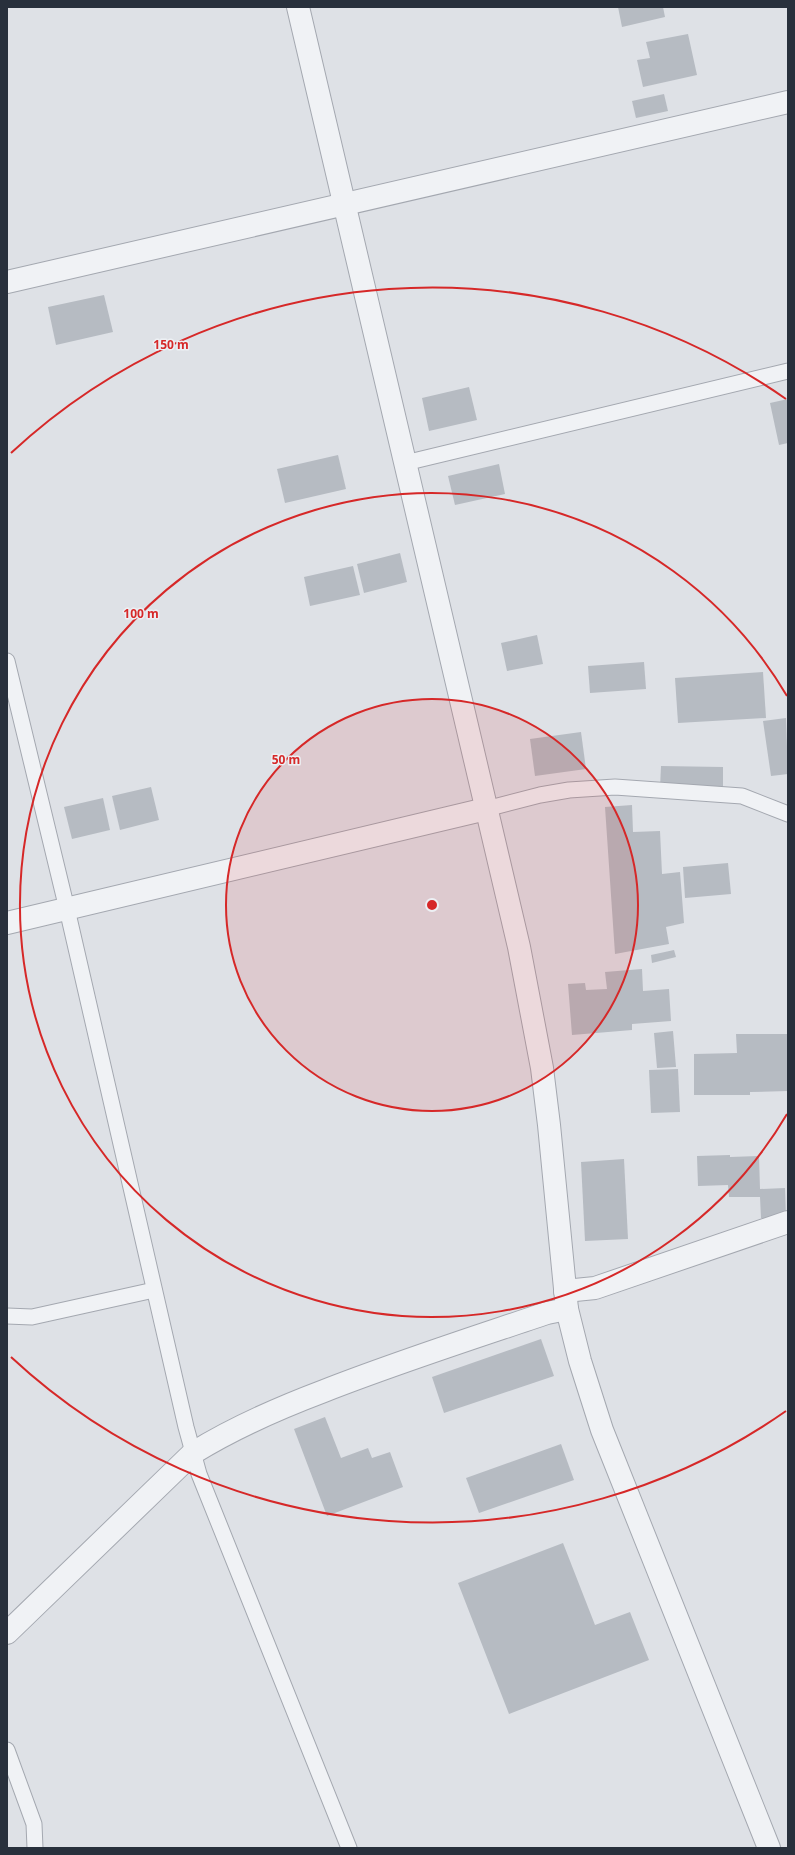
<svg xmlns="http://www.w3.org/2000/svg" width="795" height="1855" font-family="'Noto Sans',sans-serif">
<style>
.building{fill:#b6bbc2}
.lines{fill:none;stroke-linecap:round;stroke-linejoin:round}
.service-casing{stroke:#a4a8b0;stroke-width:17}
.minor-casing{stroke:#a4a8b0;stroke-width:24}
.tertiary-casing{stroke:#a4a8b0;stroke-width:24}
.service{stroke:#f0f2f5;stroke-width:15}
.minor{stroke:#f0f2f5;stroke-width:22}
.tertiary{stroke:#f0f2f5;stroke-width:22}
.ring{fill:none;stroke:#d62828;stroke-width:2}
.centre{fill:#d62828;stroke:#edf0f4;stroke-width:2}
.ring-label{font-size:12px;text-anchor:middle;font-weight:bold;fill:#d62828;stroke:#edf0f4;stroke-width:3;stroke-linejoin:round;paint-order:stroke}
</style>
<rect width="100%" height="100%" fill="#dee1e6"/>
<g class="building">
<polygon points="618,7 663,7 665,17 622,27"/>
<polygon points="688,34 697,75 643,87 637,60 650,58 646,42"/>
<polygon points="664,94 668,111 636,118 632,101"/>
<polygon points="104,295 113,332 56,345 48,307"/>
<polygon points="469,387 477,420 429,431 422,398"/>
<polygon points="788,399 788,443 779,445 770,403"/>
<polygon points="338,455 346,489 285,503 277,469"/>
<polygon points="499,464 505,494 455,505 448,476"/>
<polygon points="400,553 407,582 364,593 357,564"/>
<polygon points="353,566 360,595 310,606 304,577"/>
<polygon points="537,635 543,664 507,671 501,643"/>
<polygon points="644,662 646,689 590,693 588,666"/>
<polygon points="763,672 766,718 678,723 675,678"/>
<polygon points="786,718 788,774 771,776 763,721"/>
<polygon points="581,732 586,769 535,776 530,739"/>
<polygon points="661,766 723,767 723,790 660,788"/>
<polygon points="151,787 159,820 120,830 112,796"/>
<polygon points="103,798 110,830 72,839 64,807"/>
<polygon points="632,805 633,832 660,831 662,874 680,872 684,923 666,927 669,944 615,954 605,807"/>
<polygon points="728,863 731,894 685,898 683,867"/>
<polygon points="674,950 676,957 652,963 651,955"/>
<polygon points="642,969 643,991 669,989 671,1021 632,1024 632,1030 572,1035 568,984 585,983 586,990 607,989 605,972"/>
<polygon points="673,1031 676,1067 657,1068 654,1033"/>
<polygon points="736,1034 788,1034 788,1091 750,1092 750,1095 694,1095 694,1054 737,1053"/>
<polygon points="678,1069 680,1112 651,1113 649,1070"/>
<polygon points="730,1155 730,1157 759,1156 760,1189 785,1188 786,1218 761,1218 760,1197 729,1197 728,1185 698,1186 697,1156"/>
<polygon points="624,1159 628,1239 585,1241 581,1162"/>
<polygon points="541,1339 554,1376 444,1413 432,1377"/>
<polygon points="325,1417 341,1458 368,1448 372,1458 390,1452 403,1487 327,1516 294,1429"/>
<polygon points="561,1444 574,1480 479,1513 466,1478"/>
<polygon points="563,1543 595,1625 630,1612 649,1660 509,1714 458,1583"/>
</g>
<g class="lines">
<defs>
<g id="service">
<polyline points="405,463 788,371"/>
<polyline points="7,661 67,909 186,1427 199,1474 349,1848"/>
<polyline points="486,809 540,795 569,790 615,787 742,796 788,814"/>
<polyline points="7,1316 32,1317 154,1290"/>
<polyline points="7,1750 34,1824 35,1848"/>
</g>
<g id="minor">
<polyline points="7,923 486,809"/>
<polyline points="565,1291 595,1288 788,1222"/>
<path d="M7,1633l186,-180c42,-26 86,-45 131,-62 74,-29 149,-53 223,-78l20,-4"/>
</g>
<g id="tertiary">
<polyline points="298,7 519,947 542,1068 549,1125 567,1309 580,1361 602,1430 769,1848"/>
<polyline points="7,282 788,102"/>
</g>
</defs>
<use href="#service" class="service-casing"/>
<use href="#minor" class="minor-casing"/>
<use href="#tertiary" class="tertiary-casing"/>
<use href="#service" class="service"/>
<use href="#minor" class="minor"/>
<use href="#tertiary" class="tertiary"/>
</g>
<circle cx="432" cy="905" r="206" fill="#d62828" fill-opacity=".12"/>
<g class="ring">
<circle cx="432" cy="905" r="206"/>
<path d="M787 1114A412 412 0 1 1 787 696"/>
<path d="M786 1411A618 618 0 0 1 11 1357M11 453A618 618 0 0 1 786 399"/>
</g>
<circle cx="432" cy="905" r="6" class="centre"/>
<g class="ring-label">
<text x="171" y="349">150 m</text>
<text x="141" y="618">100 m</text>
<text x="286" y="764">50 m</text>
</g>
<rect width="795" height="1855" fill="none" stroke="#28303c" stroke-width="16"/>
</svg>
